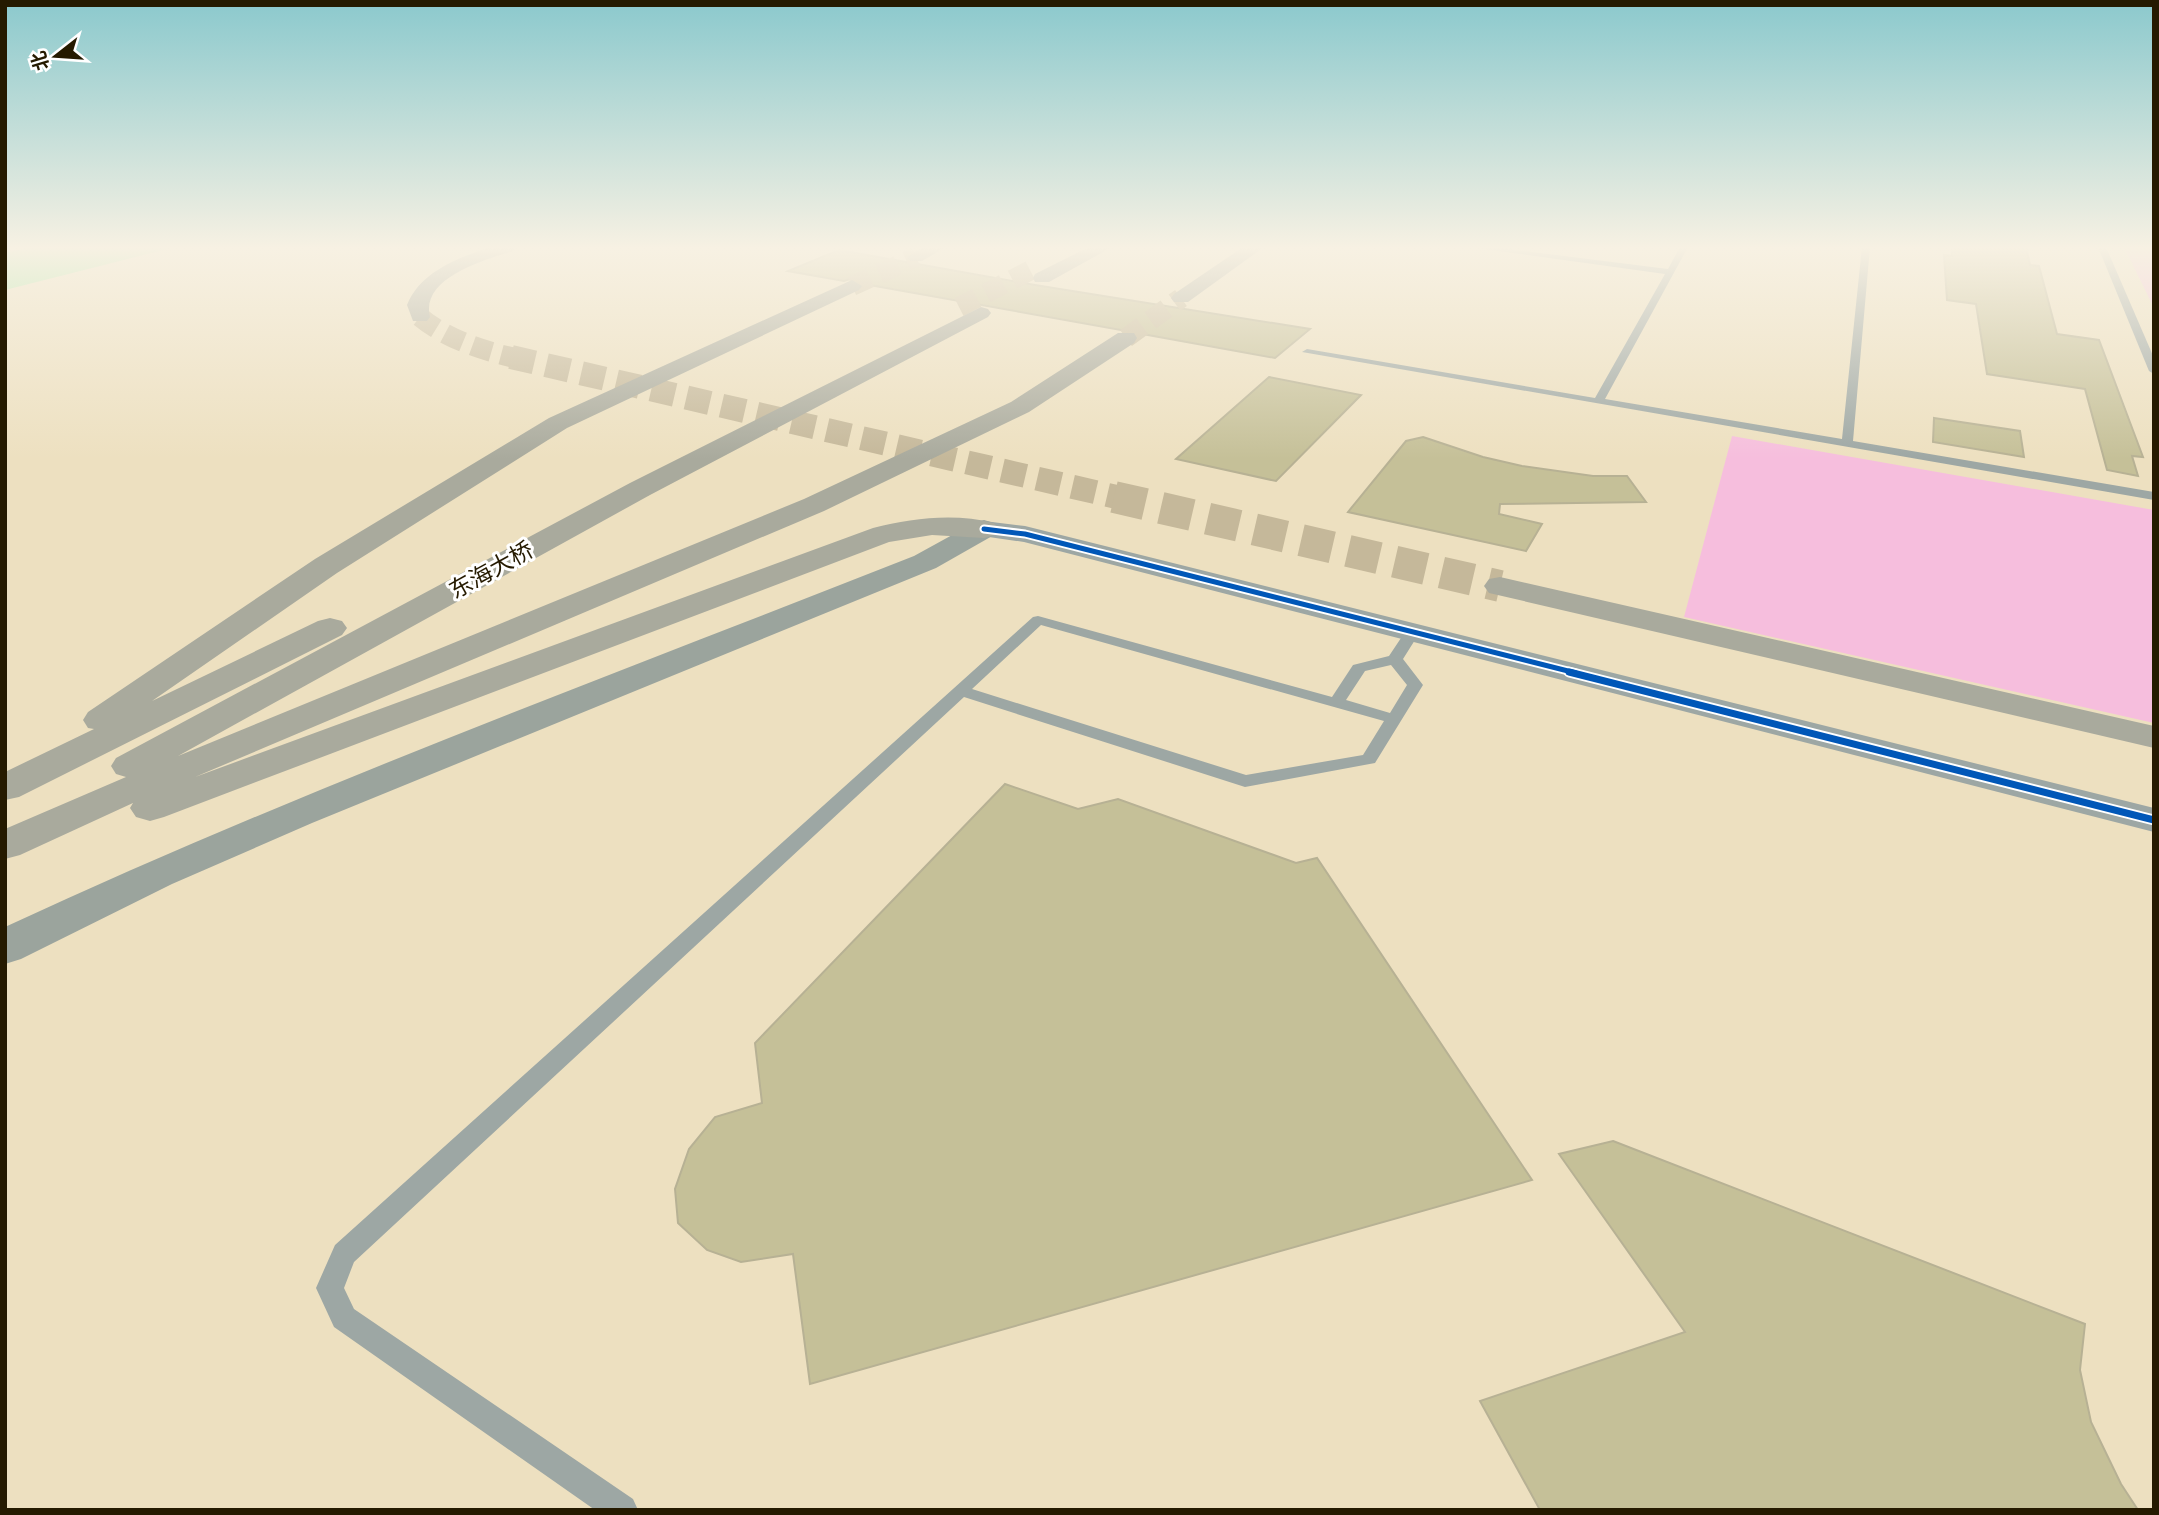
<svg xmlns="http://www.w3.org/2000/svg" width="2159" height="1515" font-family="'Noto Serif','Noto Sans SC',serif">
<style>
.green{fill:#f6bedd}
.water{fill:#a1e8a5}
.building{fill:#c5c098;stroke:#b7b194;stroke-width:2}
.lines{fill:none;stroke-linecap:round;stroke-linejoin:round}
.motorway-tunnel-far2{stroke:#c5b89a;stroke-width:20;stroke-dasharray:20 10;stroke-linecap:butt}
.motorway-tunnel-far1{stroke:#c5b89a;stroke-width:24;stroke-dasharray:24 12;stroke-linecap:butt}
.motorway-tunnel{stroke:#c5b89a;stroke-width:32;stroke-dasharray:32 16;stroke-linecap:butt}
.service{fill:#9da7a4;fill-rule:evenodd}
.minor{fill:#9da7a4;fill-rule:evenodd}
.secondary{fill:#9ba49d;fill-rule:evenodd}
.motorway{fill:#a9aa9d;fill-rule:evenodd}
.cycleway-far1-casing{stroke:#fff;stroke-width:9}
.cycleway-casing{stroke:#fff;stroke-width:11}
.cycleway-far1{stroke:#0057b8;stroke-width:5}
.cycleway{stroke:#0057b8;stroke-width:7}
.labels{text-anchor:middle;stroke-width:6;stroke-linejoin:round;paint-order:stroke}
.street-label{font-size:23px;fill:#251a00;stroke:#fff}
</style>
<rect width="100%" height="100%" fill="#ede0c0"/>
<g class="green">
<polygon points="2124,247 2154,247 2154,308"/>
<polygon points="1732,436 2154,510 2154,723 1684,617"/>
</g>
<polygon class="water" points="31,247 175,247 5,290 5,253"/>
<g class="building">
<polygon points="1952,247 2026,247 2030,265 2039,266 2057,334 2099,340 2143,457 2132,456 2138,476 2107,470 2085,389 1987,374 1976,304 1947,300 1944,255 1952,256"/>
<polygon points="839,250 1035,285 1310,329 1275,358 1137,333 1134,330 1121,330 864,284 853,278 844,281 788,271"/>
<polygon points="1269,377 1361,395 1276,481 1176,459"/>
<polygon points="1934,418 2020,431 2024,457 1933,442"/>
<polygon points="1423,437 1483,457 1522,466 1593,476 1627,476 1646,502 1500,504 1499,514 1542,524 1526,551 1348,512 1406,441"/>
<polygon points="1005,784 1078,809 1118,799 1296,863 1317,858 1532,1180 810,1384 793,1254 741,1262 707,1250 678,1223 675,1189 689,1149 715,1117 762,1103 755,1043"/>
<polygon points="1613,1141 2085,1324 2080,1370 2091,1422 2121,1484 2138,1510 1540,1510 1480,1401 1685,1332 1559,1154"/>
</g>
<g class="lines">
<g class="motorway-tunnel-far2">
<polyline points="852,286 916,257"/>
<polyline points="959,307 1035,268"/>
<path d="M420,317c28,23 64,34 99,42"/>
<polyline points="1126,338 1181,298"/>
</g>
<polyline class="motorway-tunnel-far1" points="511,357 1121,498"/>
<polyline class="motorway-tunnel" points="1114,497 1500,586"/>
<g class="service">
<polygon points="1469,247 1492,247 1668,269 1680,247 1688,247 1605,399 1842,439 1862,247 1870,247 1853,441 2154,492 2154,500 1302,352 1307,349 1595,398 1665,274"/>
<polygon points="2098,247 2106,247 2154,358 2154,374 2149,371"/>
<path d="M1038,616l294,81 21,-32 36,-9 18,-27 5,-2 8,5 -17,27 20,26 -48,78 -130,24 -281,-90 -610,565 -10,26 10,21 279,190 5,11h-43l-261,-183 -18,-39 19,-43 698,-628zM1041,625l343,96 -21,34 -117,20 -274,-86zM1391,665l16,20 -17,28 -44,-13 19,-29z"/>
</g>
<polygon class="minor" points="984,521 1025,526 2154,808 2154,832 1024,542 975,535 971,529 975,523"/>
<path class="secondary" d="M984,520l10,3 5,6 -5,6 -58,33 -624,255 -140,61 -151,75 -16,5v-37c297,-138 605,-251 909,-371l60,-33z"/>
<g class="motorway">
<path d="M489,247h27l-3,4c-29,9 -93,27 -83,66l-3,4h-14l-6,-16c14,-34 50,-46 82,-58z"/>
<polygon points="923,247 946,247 922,261 910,261 907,257"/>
<polygon points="1089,247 1112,247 1049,282 1035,282 1033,278 1035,274"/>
<polygon points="1243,247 1264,247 1188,302 1174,302 1171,298 1174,294"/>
<polygon points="852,280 862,286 859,290 567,428 337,573 152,701 318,621 330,618 342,621 347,628 342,635 19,797 5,800 5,772 94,729 88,728 83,720 88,712 315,559 549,418"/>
<path d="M981,307l7,2 3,4 -3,4 -338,178 -472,261 626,-257 207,-97 107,-69h16l3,5 -3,5 -105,69 -205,99 -629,266 678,-249c39,-10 82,-15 121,-5l5,6 -5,6 -10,3 -52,-3 -43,7 -725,275 -14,4 -14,-4 -6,-9 3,-5 -113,52 -15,4v-30l121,-52 -10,-3 -5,-8 5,-8 514,-275z"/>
<polygon points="1500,577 2154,726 2154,748 1489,593 1484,586 1489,579"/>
</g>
<defs>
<polyline id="cycleway-far1" points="984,529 1025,534 1576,673"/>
<polyline id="cycleway" points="1569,672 2154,820"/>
</defs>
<use href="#cycleway-far1" class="cycleway-far1-casing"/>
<use href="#cycleway" class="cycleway-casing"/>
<use href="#cycleway-far1" class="cycleway-far1"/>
<use href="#cycleway" class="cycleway"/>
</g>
<linearGradient id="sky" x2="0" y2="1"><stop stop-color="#8bc9cd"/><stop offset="0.54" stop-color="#f7f1e3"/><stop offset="1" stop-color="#f7f1e3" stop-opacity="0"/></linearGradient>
<rect width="2159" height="459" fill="url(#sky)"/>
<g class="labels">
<g class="street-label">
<text transform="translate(491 570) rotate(-29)" y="8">东海大桥</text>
</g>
</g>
<rect width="2159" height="1515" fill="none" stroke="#251a00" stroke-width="14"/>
<g transform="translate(56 56) rotate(253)" stroke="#ffffff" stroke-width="5" paint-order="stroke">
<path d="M0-5L12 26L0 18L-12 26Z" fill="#251a00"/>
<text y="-10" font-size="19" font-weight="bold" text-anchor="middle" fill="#251a00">北</text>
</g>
</svg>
